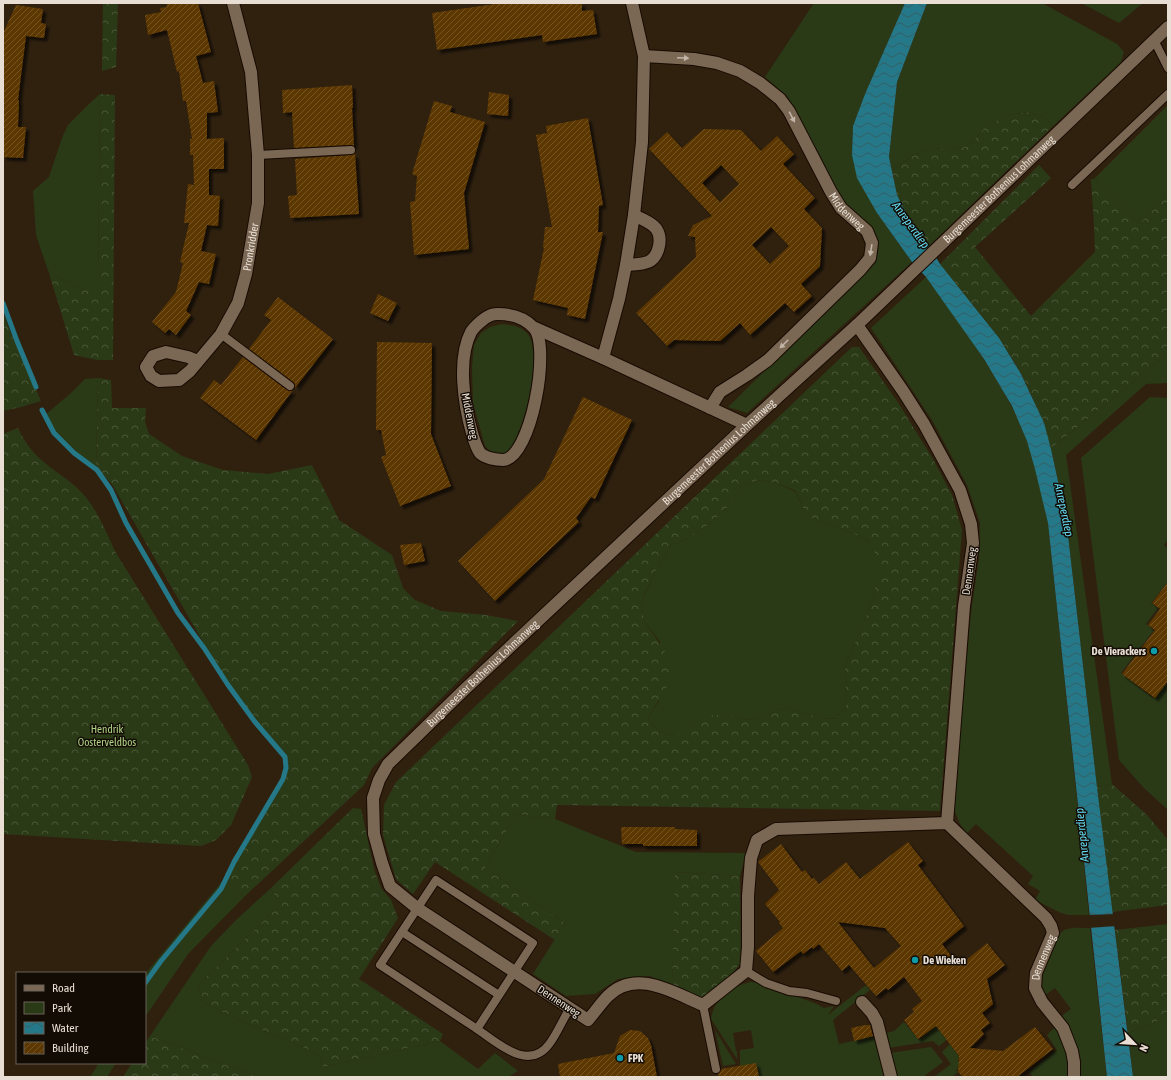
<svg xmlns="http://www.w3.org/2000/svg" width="1171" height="1080" font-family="'Asap Condensed',sans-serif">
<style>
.green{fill:#2a3a17}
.forest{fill:url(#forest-crowns);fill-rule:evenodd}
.water{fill:url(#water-waves)}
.pier{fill:#30210f}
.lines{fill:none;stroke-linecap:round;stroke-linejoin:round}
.stream{stroke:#257888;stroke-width:5}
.building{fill:url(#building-hatch);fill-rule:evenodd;filter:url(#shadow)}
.lane-casing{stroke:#170a00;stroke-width:10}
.street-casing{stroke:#170a00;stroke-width:14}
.lane{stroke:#7a6754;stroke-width:8}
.street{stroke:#7a6754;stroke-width:12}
.oneway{fill:#c2b4a7}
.culture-dot{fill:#0f9aa8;stroke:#130c05;stroke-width:1.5}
.labels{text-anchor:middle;stroke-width:3;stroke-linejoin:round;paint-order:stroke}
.street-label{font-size:11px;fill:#e8ded3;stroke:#130c05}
.poi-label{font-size:11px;font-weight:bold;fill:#e8ded3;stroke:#130c05;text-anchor:start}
.park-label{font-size:11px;fill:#afd486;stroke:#130c05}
.water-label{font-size:12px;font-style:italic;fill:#63d9f1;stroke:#130c05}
</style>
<defs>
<pattern id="forest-crowns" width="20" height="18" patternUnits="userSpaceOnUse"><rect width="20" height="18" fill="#2a3a17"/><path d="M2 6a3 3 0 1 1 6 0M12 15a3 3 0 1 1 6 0" fill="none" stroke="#495638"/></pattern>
<pattern id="water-waves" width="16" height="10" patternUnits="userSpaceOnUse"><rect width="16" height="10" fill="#257888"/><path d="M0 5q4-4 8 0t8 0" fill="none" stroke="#346067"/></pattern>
<pattern id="building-hatch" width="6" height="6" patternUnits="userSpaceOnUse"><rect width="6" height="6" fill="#5c3701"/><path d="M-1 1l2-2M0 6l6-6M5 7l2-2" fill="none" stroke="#735425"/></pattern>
<filter id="shadow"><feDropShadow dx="3.5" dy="3.5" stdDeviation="1" flood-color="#0009"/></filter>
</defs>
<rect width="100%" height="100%" fill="#30210f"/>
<g class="green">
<polygon points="814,3 905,3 865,94 853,126 852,155 877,213 912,262 747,413 728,407 872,265 875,260 877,252 878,244 875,234 870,225 842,200 787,96 765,77"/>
<polygon points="927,3 1042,3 1117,44 1124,52 1121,62 1053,126 1044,117 1029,112 1009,115 987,125 976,138 965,147 946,150 936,148 916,154 892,170 889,157 897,82"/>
<polygon points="1081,3 1143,3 1119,23"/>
<polygon points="100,94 98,290 79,288 49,273 36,235 33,191 49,177 62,138 68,125 89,104"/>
<polygon points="1168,105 1168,195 1139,224 1094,179"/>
<path d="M926,277c37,52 77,103 101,163 10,26 15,55 21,82l41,393h-21l-7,-2 -26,-13 5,-9 -12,-7 5,-8 -57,-52 -9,9 -7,-9 -7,-17 18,-195 8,-54 1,-35 -13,-38 -35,-65 -61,-92z"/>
<path d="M502,324c9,1 18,2 25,9 17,18 -3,104 -20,119 -2,2 -6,2 -9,3l-8,-4 -5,-5 -12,-43 -1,-35 2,-23 7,-12 9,-6z"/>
<polygon points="1168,353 1168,383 1146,384 1066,455 1112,784 1097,787 1066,518 1051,449"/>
<path d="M98,378l-2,89c-21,-13 -42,-27 -51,-52l26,-22 14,-14z"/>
<polygon points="1150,397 1168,398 1168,540 1164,545 1168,548 1168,584 1167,583 1151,603 1158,608 1146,624 1154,630 1121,673 1153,698 1165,682 1168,671 1168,810 1144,788 1119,760 1081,458"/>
<polygon points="758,480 777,483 796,492 806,516 865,538 882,562 872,602 845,667 846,708 835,719 821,718 787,708 776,710 762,718 745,720 724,714 693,724 682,735 669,736 657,729 648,718 659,701 660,642 644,621 641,602 656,570 671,545 685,540 711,523 726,509 741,486"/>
<polygon points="516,814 555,819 636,852 746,853 740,876 676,872 672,987 650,976 618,979 595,994 566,996 533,974 565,923 485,868"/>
<polygon points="225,878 244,897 188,954 145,1017 145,974"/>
<polygon points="270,889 281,904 198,985 203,1002 234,1018 305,1048 320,1056 323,1067 440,1041 478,1069 495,1053 518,1071 508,1077 258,1077 150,1036 211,946 236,920"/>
<path d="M1090,928l17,149h-28l-19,-60 11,-8 -16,-21 -11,8 -4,-13v-4c5,-13 13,-46 27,-50 7,-2 16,-1 23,-1z"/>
<path d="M751,982l9,1 57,21 7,4 10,-2 -6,9 38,-30 4,5 -37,30 6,24 37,-8 11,41h-128l-19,-11v-16l14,-2 -3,-18 -18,3 3,18h1v8l-26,-40c3,-20 21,-33 40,-37z"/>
<polygon points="1168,1012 1168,1077 1133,1077 1128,1033 1162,1019"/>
<polygon points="949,1015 960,1029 939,1046 933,1041 888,1048 886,1033 894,1031 904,1022 919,1040"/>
<path d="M1055,1027c8,16 17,31 13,50h-35l-4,-5 28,-22 -10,-15z"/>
<polygon points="715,1030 736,1064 723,1066"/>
<polygon points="950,1044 959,1056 958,1061 961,1065 956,1070 958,1072 952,1077 934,1077 951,1064 942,1052"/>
<polygon points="931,1047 943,1062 923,1077 896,1077 890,1053"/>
<polygon points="99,1063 116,1063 107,1077 90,1077"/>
</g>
<g class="forest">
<polygon points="103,3 118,3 116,67 102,71"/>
<polygon points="100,94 115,95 113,360 97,360 74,355 49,273 79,288 98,289"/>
<polygon points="1029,112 1044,117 1053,126 929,246 912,225 897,195 892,170 916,154 936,148 946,150 965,147 976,138 987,125 1009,115"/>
<path d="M1039,165l12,13 -76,69 56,69 64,-64 -1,-27 -3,-46h3l45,45 29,-29v158l-117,96c-11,-39 -28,-77 -52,-110 -18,-26 -40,-50 -59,-75z"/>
<polygon points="3,311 10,331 41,401 21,407 3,411"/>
<path d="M852,347h7l40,57 35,57 18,34 10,35 -22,281 -383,-6 -2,14 -39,-5 -31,54 80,55 -10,17 -120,-78 -22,32 -17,-15 -13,-44 1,-30 12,-23zM758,480l19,3 19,8 10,25 59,22 16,24 -9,40 -27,65 1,41 -11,11 -14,-1 -34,-10 -11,2 -14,8 -17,2 -21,-6 -17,2 -14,8 -11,10 -13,2 -12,-7 -9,-11 24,-40 -1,-18 -27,-39 -3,-20 15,-31 15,-25 14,-5 26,-17 15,-14 15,-23z"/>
<polygon points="98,378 111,380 112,408 146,408 145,422 149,434 182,456 214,467 224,470 268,474 312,465 339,520 392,555 403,588 415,600 441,611 486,615 518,621 372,768 364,785 244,897 225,878 234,856 239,852 287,772 288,760 225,680 112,484 96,467"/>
<path d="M18,428c3,7 7,13 11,19 14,19 38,29 54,47 15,17 23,38 33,59l132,212 4,12 -21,48 -15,15 -15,6 -198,-12v-400z"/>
<polygon points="1112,784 1147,815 1168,840 1168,905 1112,912 1097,787"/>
<polygon points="353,808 361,809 374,869 381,888 391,900 398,918 359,979 443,1034 440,1041 323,1067 320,1056 305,1048 234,1018 203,1002 198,985 281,904 270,889"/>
<polygon points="675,872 740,876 741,963 727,979 700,1001 672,987"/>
<polygon points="1168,924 1168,1012 1162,1019 1128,1033 1115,930"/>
<polygon points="150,1036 258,1077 123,1077 132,1063 145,1063 145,1043"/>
</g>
<polygon class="water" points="905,3 927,3 897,82 889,157 897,195 912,225 929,246 940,264 999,338 1021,374 1044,423 1051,449 1066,518 1097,787 1133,1077 1107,1077 1048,523 1035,469 1027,441 1012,406 984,359 926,277 912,262 877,213 857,178 852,155 853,126 865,94"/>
<polygon class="pier" points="1115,914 1116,926 1088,928 1087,915"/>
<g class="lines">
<g class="stream">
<polyline points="3,303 17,341 36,387"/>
<polyline points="42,410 54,433 74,453 97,470 111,490 126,523 178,613 204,648 228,685 255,722 285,757 286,768 283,779 234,862 221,889 161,961 145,983"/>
</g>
</g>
<g class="building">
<polygon points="166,3 198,3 211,52 196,56 203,83 214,81 218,112 207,113 207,139 224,138 224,169 209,169 209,195 220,196 218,226 207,225 201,251 216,254 209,284 199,282 186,311 191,315 176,335 169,329 165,333 152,322 176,292 183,263 180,262 189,223 184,223 188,184 194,185 193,155 190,155 190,139 192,139 186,101 183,101 179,71 177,72 167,30 148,35 145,15 161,12 160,8 167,7"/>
<polygon points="502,3 582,3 582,11 593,10 597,34 543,42 542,35 437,50 432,13"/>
<polygon points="16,5 43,9 41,23 46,24 44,38 26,36 18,100 19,100 18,127 26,127 23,158 3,157 3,33"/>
<polygon points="352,85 353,108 352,108 354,146 351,145 294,148 292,112 283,113 282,90"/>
<polygon points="489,92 509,95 508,116 487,114"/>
<polygon points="434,101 452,106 450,112 485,122 464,193 469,249 414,255 410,202 415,201 417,176 412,174"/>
<polygon points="588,118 603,205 599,206 598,232 603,232 585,319 567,315 568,308 533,300 544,248 543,247 545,227 552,227 536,135 547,133 546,126"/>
<path d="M704,129l37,1 20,21 16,-15 17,18 -11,10 32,34 -11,11 18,19 -2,38 -19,18 11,12 -18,16 -9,-9 -35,32 -10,-12 -20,18 -46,-1 -7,6 -31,-33 60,-56 -1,-20 -7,-1 5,-11 19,-9 -63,-67 18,-17 15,16zM721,165l18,19 -19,18 -18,-19zM771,227l18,19 -19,18 -18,-19z"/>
<polygon points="355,154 359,214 290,218 288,196 297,195 295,159 351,155"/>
<polygon points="378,294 397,303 388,321 370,313"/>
<polygon points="278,297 333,339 295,388 295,384 293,382 249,349 271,320 264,315"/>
<polygon points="377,342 432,343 431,434 451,486 400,506 381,457 386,455 381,430 376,430"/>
<polygon points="243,357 287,390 290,391 293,390 256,440 200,398 214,380 221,385"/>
<polygon points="583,397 632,420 595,499 591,497 576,518 579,522 495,601 458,561 544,479"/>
<polygon points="421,543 425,561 404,565 400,545"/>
<polygon points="1168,582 1168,681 1155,698 1122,674 1155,630 1148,625 1160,609 1152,603"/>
<polygon points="621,827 675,827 675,829 697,830 697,846 643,846 643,844 622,844"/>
<path d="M908,842l15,19 -5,4 46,61 -22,18 17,22 28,-23 18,22 -18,14 6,25 -11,9 8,10 -9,7 3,4 -14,14 33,3 32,-24 18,22 -36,28h-54l-5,-5 1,-16 -23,-30 -18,13 -14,-19 10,-8 -2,-3 10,-8 -18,-24 -16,13 -2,-2 -10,8 -27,-31 -7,6 -23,-27 -6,5 -1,-2 -9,7 -2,-3 -28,21 -17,-21 27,-23 -4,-5 1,-1 -15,-18 14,-14 -21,-28 23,-18 21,28 3,-2 7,9 2,-1 5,6 27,-22 14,17zM838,922l47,6 16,18 -27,22z"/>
<polygon points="865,1025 870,1025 873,1036 854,1041 851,1028"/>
<polygon points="630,1030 640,1031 648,1038 651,1045 657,1077 560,1077 558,1064 614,1053 620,1036"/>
<polygon points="756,1063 759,1077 719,1077 718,1074 721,1069"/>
</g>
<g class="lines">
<defs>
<g id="lane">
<polyline points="1154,40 1168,68"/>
<polyline points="258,155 351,150"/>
<polyline points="1072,185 1168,94"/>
<polyline points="221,334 290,386"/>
<polygon points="436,880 533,943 477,1029 380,965"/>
<polyline points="402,932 499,995"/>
<polyline points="746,971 766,983 789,991 807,993 836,1001"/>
<polyline points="703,1005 716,1069"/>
<path d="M477,1029c21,14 52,44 73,14 8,-11 13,-24 20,-35"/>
</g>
<g id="street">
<path id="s1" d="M644,56l50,3 23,4 23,8 20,12 20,16 9,12 42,81 10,16 26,23 5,12 -2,15 -10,12 -92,90 -21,15 -27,17 -10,16"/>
<path d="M626,265c17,-1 29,0 33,-19 1,-5 1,-11 -2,-16 -4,-7 -16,-11 -23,-15"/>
<path d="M498,314c14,0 26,3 36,14 17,19 -3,131 -31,132 -7,0 -18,-2 -23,-7 -4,-6 -6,-13 -8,-20 -8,-28 -15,-74 -1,-101 3,-5 13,-14 18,-16 3,-2 6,-2 9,-2z"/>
<polyline points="857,325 903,391 924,424 960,490 971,524 973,543 964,606 947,823"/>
<polyline points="535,328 603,358 747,425"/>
<polyline points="603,358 619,299 626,265 634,215 642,142 644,56 632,3"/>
<path id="s2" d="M198,361l-10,-4 -22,-5 -13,4 -7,11 5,9 8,5 20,-1 11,-9 31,-37 17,-31 8,-29 12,-71v-48l-7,-83 -18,-69"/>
<polyline points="862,1002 872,1013 877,1022 891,1077"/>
<path id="s3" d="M1074,1077v-15l-2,-11 -9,-23 -21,-26 -7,-14 1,-15 17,-40 -2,-7 -5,-8 -99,-95 -171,6 -19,11 -6,18 -3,38v51l-2,24 -43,34c-29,-12 -67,-37 -95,-9 -7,7 -13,16 -20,24l-171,-112 -27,-22 -8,-23 -8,-29 -1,-36 6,-18 9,-16 76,-74 283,-265 110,-100 311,-298"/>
</g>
</defs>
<use href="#lane" class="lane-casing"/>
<use href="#street" class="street-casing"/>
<use href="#lane" class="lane"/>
<use href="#street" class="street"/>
</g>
<defs><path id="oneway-solid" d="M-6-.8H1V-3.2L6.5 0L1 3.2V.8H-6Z"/></defs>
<g class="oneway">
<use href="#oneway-solid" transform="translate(683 58) rotate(3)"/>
<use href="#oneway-solid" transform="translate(792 117) rotate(62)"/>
<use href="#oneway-solid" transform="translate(871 250) rotate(99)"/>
<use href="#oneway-solid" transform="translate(784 344) rotate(135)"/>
</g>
<g class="culture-dot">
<circle cx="1154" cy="651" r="4"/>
<circle cx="915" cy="960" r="4"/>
<circle cx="620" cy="1058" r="4"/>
</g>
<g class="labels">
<g class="street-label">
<text dy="4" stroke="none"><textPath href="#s3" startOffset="2032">Burgemeester Bothenius Lohmanweg</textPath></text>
<text dy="4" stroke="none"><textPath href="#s1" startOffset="278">Middenweg</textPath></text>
<text dy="4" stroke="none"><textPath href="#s2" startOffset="255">Pronkridder</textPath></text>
<text transform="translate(470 416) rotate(79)" y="4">Middenweg</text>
<text dy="4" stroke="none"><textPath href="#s3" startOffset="1648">Burgemeester Bothenius Lohmanweg</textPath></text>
<text transform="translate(969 571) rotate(-82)" y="4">Dennenweg</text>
<text dy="4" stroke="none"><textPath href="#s3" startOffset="1324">Burgemeester Bothenius Lohmanweg</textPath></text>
<text dy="4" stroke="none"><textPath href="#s3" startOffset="132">Dennenweg</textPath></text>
<text transform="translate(559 1001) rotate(33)" y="4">Dennenweg</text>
</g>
<g class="poi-label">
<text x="1146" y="655" text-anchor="end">De Vierackers</text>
<text x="923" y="964">De Wieken</text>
<text x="628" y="1062">FPK</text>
</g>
<g class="park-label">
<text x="107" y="733">Hendrik<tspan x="107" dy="13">Oosterveldbos</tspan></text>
</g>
<g class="water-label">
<text transform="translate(911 225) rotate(54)" y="4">Anreperdiep</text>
<text transform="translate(1064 510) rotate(78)" y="4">Anreperdiep</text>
<text transform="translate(1082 835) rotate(-96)" y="4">Anreperdiep</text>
</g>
</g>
<rect width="1171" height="1080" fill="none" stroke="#e8ded3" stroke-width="8"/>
<rect x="16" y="972" width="130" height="92" fill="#130c05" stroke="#686057"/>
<rect x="24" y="985" width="20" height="6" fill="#7a6754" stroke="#686057"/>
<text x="52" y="992" font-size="12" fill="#e8ded3">Road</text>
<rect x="24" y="1002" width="20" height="12" fill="#2a3a17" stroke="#686057"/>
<text x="52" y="1012" font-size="12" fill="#e8ded3">Park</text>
<rect x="24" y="1022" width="20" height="12" fill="url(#water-waves)" stroke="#686057"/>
<text x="52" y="1032" font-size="12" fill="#e8ded3">Water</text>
<rect x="24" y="1042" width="20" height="12" fill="url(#building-hatch)" stroke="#686057"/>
<text x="52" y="1052" font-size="12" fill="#e8ded3">Building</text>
<g transform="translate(1135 1044) rotate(115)" stroke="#130c05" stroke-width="3" paint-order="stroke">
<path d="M0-3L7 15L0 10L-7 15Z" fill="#e8ded3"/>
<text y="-6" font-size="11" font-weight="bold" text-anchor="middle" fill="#e8ded3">N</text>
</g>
</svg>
